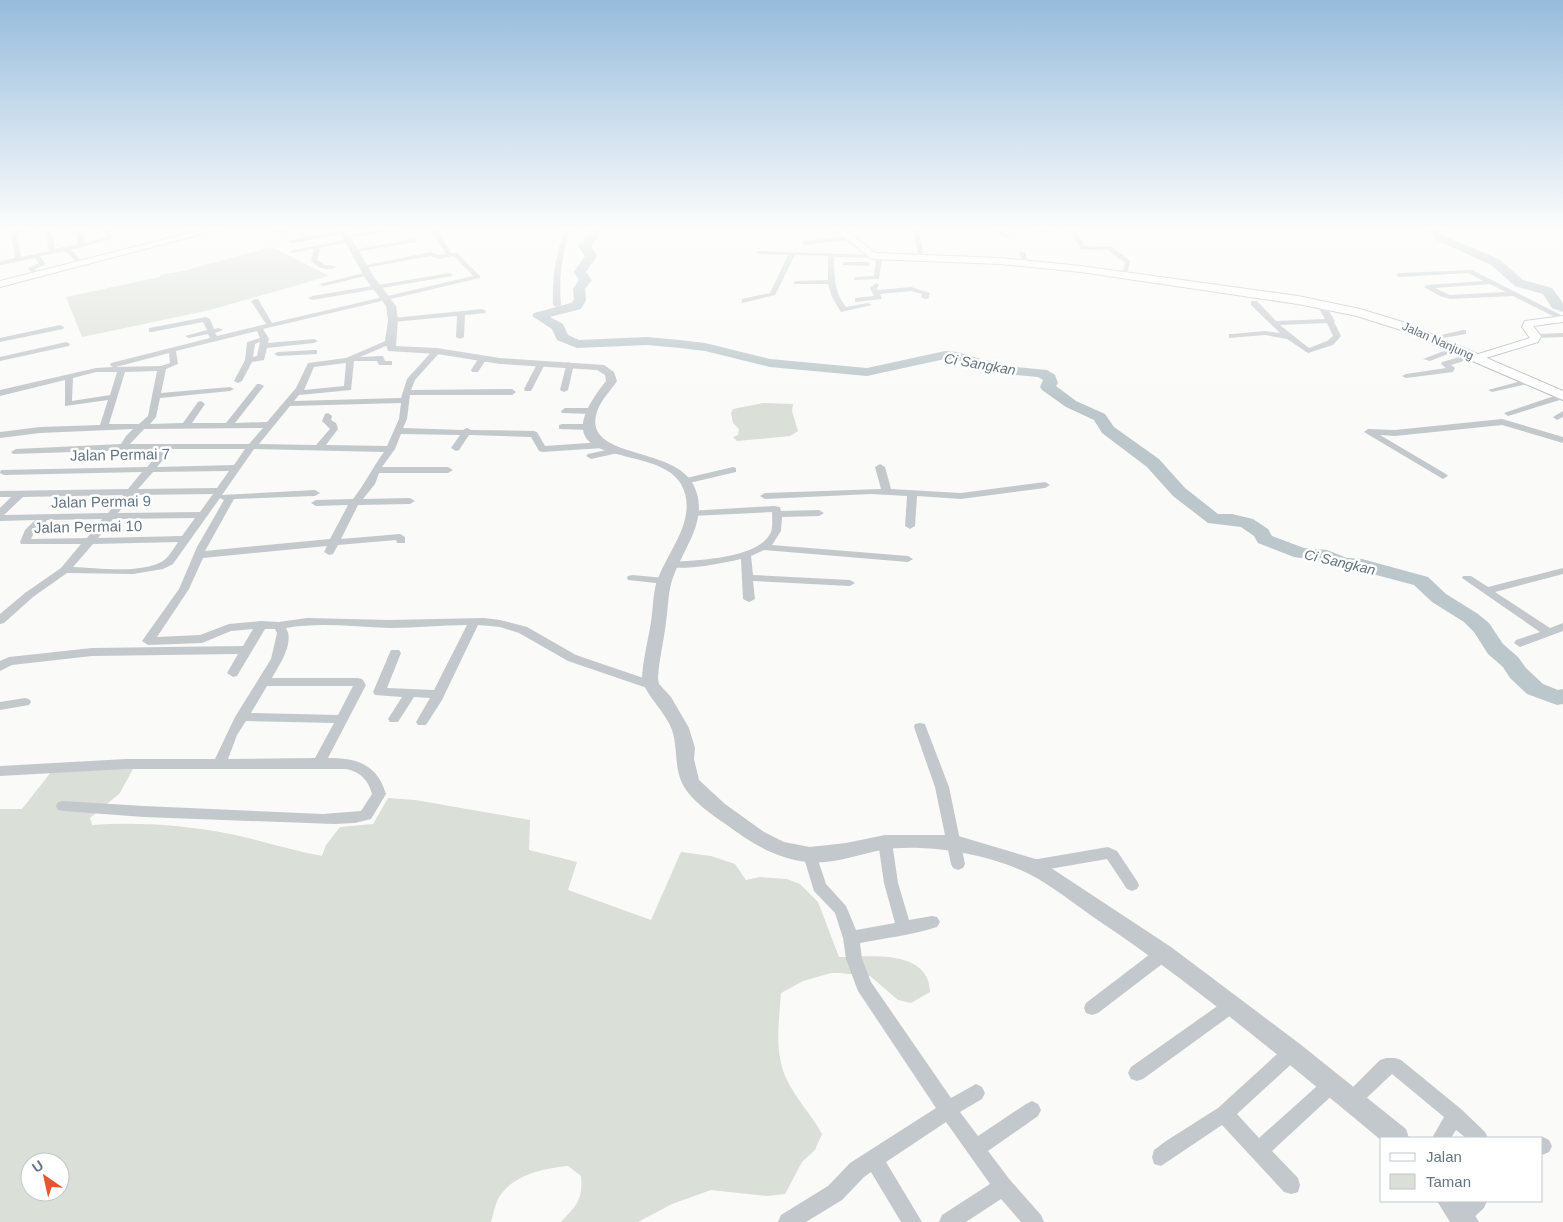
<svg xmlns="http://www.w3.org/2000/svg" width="1563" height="1222" font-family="Arial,sans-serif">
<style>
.green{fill:#dadfd7;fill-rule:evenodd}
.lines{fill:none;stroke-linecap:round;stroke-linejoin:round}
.river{fill:#bbc7cb;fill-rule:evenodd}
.secondary-casing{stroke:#b3babf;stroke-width:2}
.primary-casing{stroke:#b5babe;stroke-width:2}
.minor{fill:#c3c8cc;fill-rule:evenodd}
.tertiary{fill:#c3c8cc;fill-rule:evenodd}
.secondary{fill:#fff;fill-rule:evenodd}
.primary{fill:#fff;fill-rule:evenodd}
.labels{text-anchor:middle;stroke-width:5;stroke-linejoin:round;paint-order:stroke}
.far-street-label{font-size:12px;fill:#657683;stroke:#fff}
.far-water-label{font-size:14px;font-style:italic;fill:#60757c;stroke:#fff}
.street-label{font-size:15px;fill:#657683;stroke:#fff}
</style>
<rect width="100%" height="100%" fill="#fafaf8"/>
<g class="green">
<polygon points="272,247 329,276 210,310 82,337 66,297 160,277 160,275 183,271"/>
<polygon points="763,403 793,404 792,411 798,431 790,436 737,441 733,437 738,435 739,429 733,423 731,413 733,409"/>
<path d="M134,767l-14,26 -30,25 2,7c44,-3 90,0 133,8 33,6 64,17 97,23l4,-11 14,-18 33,-3 15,-26 27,2 115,20 -1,30 48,12 -9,28 83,30 30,-68 30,4 24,8 11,16 14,-3 27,2 13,5 18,18 21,55c29,0 90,-9 91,35l-19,11 -13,-3 -28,-24 -31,-3h-8l-28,8 -22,12c-2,29 -7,58 5,85 9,20 26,37 36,56l-7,16 -13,12 -17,32 -18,2 -56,-6 -39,14 -34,18h-77c16,-17 22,-22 20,-46l-13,-10c-23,2 -57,9 -70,33 -3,7 -5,16 -7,23h-491v-413h22l29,-37zM30,1162h30v30h-30z"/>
</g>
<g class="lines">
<g class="river">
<polygon points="588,230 599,230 600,235 591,246 597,256 586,272 592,280 585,289 586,300 581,309 550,317 563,324 568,335 579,340 647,337 680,340 705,343 770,359 867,368 945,351 957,352 1005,366 1047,370 1055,375 1058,383 1056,386 1076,401 1105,414 1114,427 1159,459 1185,488 1218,514 1232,514 1253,519 1268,529 1272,536 1304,548 1327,550 1347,558 1362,559 1428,577 1446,594 1478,614 1489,623 1503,644 1518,657 1526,668 1543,684 1558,690 1563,689 1563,704 1557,705 1527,694 1510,678 1503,667 1488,654 1474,632 1464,622 1432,602 1414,585 1361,571 1336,567 1323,561 1294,557 1258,543 1254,536 1241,527 1208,523 1173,496 1147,467 1102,433 1094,420 1066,407 1042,390 1040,387 1043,380 1038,377 1004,374 956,360 945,359 867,376 770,367 705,351 680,348 647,345 577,348 557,340 552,329 532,316 534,313 571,303 574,300 573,289 579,280 574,272 585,256 578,246 588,234"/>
<polygon points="1430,230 1440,230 1444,236 1499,259 1523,280 1552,288 1563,303 1563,312 1552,308 1543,294 1515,286 1491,265 1436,240"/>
</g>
<defs>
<polygon id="secondary" points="1563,316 1563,322 1533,326 1541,336 1538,342 1476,361 1470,358 1472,356 1530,338 1522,327 1525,321"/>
<g id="primary">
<polygon points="201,230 217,230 0,287 0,281"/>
<polygon points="835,230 846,230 875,253 1000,258 1081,266 1298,296 1360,309 1406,323 1563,391 1563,400 1398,329 1357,316 1298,304 1081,272 1000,264 872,259"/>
</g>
</defs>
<use href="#secondary" class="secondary-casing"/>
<use href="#primary" class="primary-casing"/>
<g class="minor">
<polygon points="20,230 29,230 17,234 21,257 49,251 45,230 51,230 55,249 78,244 76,230 82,230 85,243 106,238 105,230 111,230 112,239 71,250 84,264 81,266 65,251 40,256 46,264 35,269 39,275 36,277 28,268 39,263 35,258 0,265 0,261 15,258 11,233"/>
<polygon points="270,230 283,230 288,232 285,234"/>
<polygon points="345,230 348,232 347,233 292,243 289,241 306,237 300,234 303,232 315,236"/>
<polygon points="382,230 398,230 346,238 343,236"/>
<path d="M431,230h6l14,23h6l23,23v2l-217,51 6,10 -1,4 46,-4 4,2 -4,2 -47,5 -3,12 -12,2 -10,19 -4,2 -4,-2 11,-21 2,-18 13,-4 -3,-7 -81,20 2,13 -12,5 -5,24 69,-6 4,2 -4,2 -70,7 -4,19 -6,7 33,-1 15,-21 3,-1 4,3 -13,19h34l31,-39h3l4,2 -29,37 32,-1 29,-34 12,-25 38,-5 44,-19h3v4l-33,14 20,-1h3l2,5h7v4h-13l-2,-4h-23l-3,29 -52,5 -5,6 107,-3 6,-19 27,-30h3l4,2 -26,29 -4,10 101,-1 4,3 -4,3h-102l-3,24 -4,9 60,2 4,-2 4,2 63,1 3,1 8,14 58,-4 5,3 -5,3 -61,4 -3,-1 -8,-14 -62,-2 -10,15 -3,1 -5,-3 9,-13 -59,-1 -6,15 -13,18h66l5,3 -5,3h-69l-4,11 -12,15 47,-1 5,3 -5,3 -52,1 -17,34 59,-5 5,3v6h-8l-1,-3 -58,5 -5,9 -4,1 -5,-3 3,-6 -124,12 -14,31 -32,48 43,-2 29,-11 32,-3 18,1 28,-4 82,2 95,-2 16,2 27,7 49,28 79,27 2,3 -2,3h-8l-79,-27 -49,-28 -19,-6 -22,-2 -36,75 -16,25h-8l-2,-3 14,-24 -16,-1 -16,25h-8l-2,-3 14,-22 -27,-2 -2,-3 18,-42h8l2,3 -14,35 47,2 33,-65c-26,0 -51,3 -77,3 -35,-1 -69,-6 -104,0 9,15 -7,37 -14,50h86l4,1 4,6 -38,73c29,0 49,6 58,36l-15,25 -16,4 -21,1 -190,-7 -81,-6 -5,-1 -2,-4 2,-4 5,-1 81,5 179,8 38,-3 11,-17c-4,-14 -11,-22 -26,-25h-220l-126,7v-10l126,-7h89l20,-42 36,-58 6,-26 -2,-4h-10l-28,47 -4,1 -6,-4 11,-19 -146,2 -80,9 -12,6v-10l9,-4 83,-9 151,-2 10,-17 -22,2 -29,12 -54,2 -6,-4 37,-52 18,-42 27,-47 -4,-2 -47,66 -10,5 -30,5 -66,-1 -34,24 -29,26 -4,1v-10l25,-21 36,-25 20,-24h-60l-1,-2 5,-12 10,-10 -35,1v-13l11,-11h-11v-6l128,-2 14,-17 -138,3 -4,-2 1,-3 146,-3 15,-18 -149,5 -2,-2 5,-3 105,-5 5,-8 7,-7 -93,4 -40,5v-6l40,-5 60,-2 8,-25 -43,6v-26l-65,16v-6l96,-22 17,-1 -3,-2 1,-2 99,-25 -2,-4 -19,4 -4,-2 22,-6 -4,-8 -51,10h-3v-4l57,-11 4,2 4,10 5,-1 4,2 -8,3 2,3 49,-12 -15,-23 4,-2h3l14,24 201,-47 -19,-20 -15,3 -9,-3 -65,12 -3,-2 69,-14 9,3 6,-1zM260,342l-3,14 -4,1 2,-13zM169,353l1,10 -9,3 -45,1zM346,363l-2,23 -40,4 10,-23zM157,371l-9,45 -9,8h-30l16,-52zM96,372h21l-7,23 -38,6 1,-23zM401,403l-2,16 -12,27 -61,-1 12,-16 -2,-6 -5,-3 1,-4 -4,-3 -3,1 -3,7 8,8 -14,16 -57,-1 31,-38zM263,428l-14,16h-119l14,-15zM172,449h73l-11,16 -77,2zM254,449l130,3c-12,16 -19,32 -31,47l-37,1 -5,3 5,3 32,-1 -18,34 -125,12 29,-52 81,-3 5,-3 -5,-3 -93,5zM229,471l-12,17 -79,1 15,-17zM213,494l-13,18 -82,1 16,-18zM123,495l-15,18 -104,2 19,-18zM195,518l-13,18 -84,2 15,-19zM102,519l-15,19 -56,1 3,-6 13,-13zM178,542c-4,6 -9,15 -15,19 -22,13 -64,7 -90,6l20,-23zM267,686h86l-15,29 -87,-2zM246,721l88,2 -19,35 -87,1 9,-24z"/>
<path d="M565,230h6c-10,25 -12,49 -10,75l-4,2 -4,-2c-1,-26 2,-50 12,-75z"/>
<polygon points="913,230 919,230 924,259 919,258"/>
<polygon points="996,230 1002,230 1003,233 1011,236 1008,238 999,235"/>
<path d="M1036,230h18c-4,3 -14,3 -18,0z"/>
<polygon points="1069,230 1075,230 1085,246 1112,247 1130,261 1127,276 1122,275 1125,263 1108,250 1081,249"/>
<polygon points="852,236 855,238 854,239 805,245 802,243 805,241"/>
<path d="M349,239l2,1v2l-33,6 2,2 -3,10 8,5 10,1 1,1c-9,5 -19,1 -25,-7l3,-11 -21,4 -3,-2z"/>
<polygon points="414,239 416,240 416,242 355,252 352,250"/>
<path d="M757,251l117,4v2l-2,1 -38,-1c0,18 0,35 12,50l22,-4 4,2 -31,7 -9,-15 -4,-13h-34v-2l2,-1 32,-1v-24l-33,-1 -20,40 -33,8v-4l28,-6 18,-38 -29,-1 -3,-2z"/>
<polygon points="1022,251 1025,253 1029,265 1024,264 1019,253"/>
<polygon points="879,255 882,257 879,279 854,280 854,278 856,277 874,276 876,257"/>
<polygon points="845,262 868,262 871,264 868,266 843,265 842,264"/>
<path d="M1472,270l91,46v5l-50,-25 -63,3 -10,-3 -16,-9 3,-2 56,-4 -14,-8 -70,4 -3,-2 3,-2zM1490,284l16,8 -56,3 -15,-7z"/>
<polygon points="368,272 371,274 370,275 323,286 320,284"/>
<polygon points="450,273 453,275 452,276 312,300 308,298 312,296"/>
<polygon points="876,283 879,285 877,288 878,290 911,287 930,293 928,299 925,299 921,297 922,294 911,291 880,294 882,299 855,302 855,298 874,296 870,288"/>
<path d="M1251,301h6l19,20 49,-2 -8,-14 7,-2 11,18 -1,1 7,14 -8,9 -25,8 -21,-14 -22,-4 -36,3v-4h3l33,-3 15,2 -29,-28zM1327,323l6,13 -6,5 -18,7 -29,-23z"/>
<polygon points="482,309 486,311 485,313 465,315 464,337 460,339 456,337 457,316 393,322 389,320 393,318"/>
<polygon points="60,325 64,327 63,329 0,342 0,338"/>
<polygon points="1463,330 1466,330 1466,334 1432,340 1428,338"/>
<polygon points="1563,333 1563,337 1536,338 1532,336 1536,334"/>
<polygon points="66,342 70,344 69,346 0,361 0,357"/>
<polygon points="1454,347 1461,349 1430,361 1423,359"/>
<polygon points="314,350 317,350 317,354 278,356 274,354 278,352"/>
<polygon points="1470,354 1473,354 1473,358 1451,365 1455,368 1453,372 1406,378 1402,376 1406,374 1446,368 1441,364 1442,362"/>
<polygon points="480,356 487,358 478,372 472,372 471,370"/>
<polygon points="538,362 545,364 531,391 525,391 524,389"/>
<polygon points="567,362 574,364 568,390 564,392 560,390"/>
<polygon points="1529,379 1533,381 1532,383 1492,392 1488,390"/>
<polygon points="1563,393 1563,399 1508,416 1504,413"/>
<polygon points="565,408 592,408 596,411 592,414 562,413 561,411"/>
<polygon points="1563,411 1563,417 1557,420 1553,417"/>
<polygon points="1502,419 1563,437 1563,443 1502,425 1395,436 1380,435 1446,474 1448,476 1443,479 1364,432 1368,429 1395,430"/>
<polygon points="562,424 589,424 593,427 589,430 559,429 559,425"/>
<polygon points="615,448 618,449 618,453 591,459 586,456 588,454"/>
<polygon points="880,464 885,467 891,489 961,493 1045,482 1050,485 1045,488 961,499 917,496 915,526 910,529 905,526 907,496 871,494 765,499 760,496 765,493 881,489 875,467"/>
<polygon points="733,467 736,468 736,472 685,484 680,481 682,479"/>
<path d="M774,506l6,1 1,4 38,-1 5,3 -5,3 -37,1 -1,14 -9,14 136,11 5,3 -5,3 -144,-12 -13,6 2,19 97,5 5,3 -5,3 -97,-5 2,18 -6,3 -6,-3 -2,-40c-13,3 -64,14 -73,6l5,-3c25,-2 86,-3 98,-30 2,-6 1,-14 1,-20l-80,4 -4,-1 -1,-2 1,-2z"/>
<polygon points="1563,568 1563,574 1495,592 1550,628 1563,623 1563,631 1520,647 1514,643 1516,640 1540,632 1462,578 1463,576 1471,576 1488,587"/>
<polygon points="632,575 665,578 670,581 665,584 628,580 627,578 628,576"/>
<polygon points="25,698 29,699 31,702 29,705 0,710 0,702"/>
<polygon points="920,723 925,724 926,727 949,787 965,864 963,868 958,870 953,868 951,864 935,787 914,727 915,724"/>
<path d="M885,836l5,2 2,4 6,41 11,37 23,-4 5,1 3,5 -3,5c-25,8 -51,11 -77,16l2,16 9,23 80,116 25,-14 6,3 3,6 -3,6 -22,13 18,24 48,-32 6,-3 6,3 3,6 -3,6 -50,35 22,29 31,35 3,7h-23l-20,-23 -35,23h-27l3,-7 48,-31 -44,-62 -60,40 36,60h-21l-30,-50 -7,5 -22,23 -36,22h-28l3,-7 47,-29 22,-23 86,-55 -78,-117 -12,-32 -3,-21 -8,-25 -21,-22 -11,-36 2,-4 5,-2 5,2 11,33 20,22 10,24 39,-7 -11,-40 -6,-41 2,-4z"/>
<polygon points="1108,847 1117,851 1137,881 1139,885 1137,889 1132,891 1127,889 1107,859 1032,872 1027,870 1025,866 1027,862 1032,860"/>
<polygon points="1164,946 1170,948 1172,953 1170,958 1098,1013 1092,1015 1086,1013 1084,1008 1086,1003 1158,948"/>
<polygon points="1232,998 1238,1000 1240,1005 1238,1010 1143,1079 1137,1081 1131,1079 1128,1073 1131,1067 1226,1000"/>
<polygon points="1292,1044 1298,1046 1301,1052 1298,1058 1237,1114 1259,1138 1326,1078 1332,1076 1338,1078 1341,1084 1338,1090 1272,1151 1298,1178 1300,1185 1298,1192 1291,1194 1284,1192 1222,1125 1161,1166 1154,1164 1152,1157 1154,1150 1166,1141 1218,1108 1286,1046"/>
<polygon points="1386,1058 1395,1058 1401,1060 1461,1109 1485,1132 1488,1138 1466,1138 1456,1130 1451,1138 1432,1138 1444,1117 1392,1074 1358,1106 1352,1109 1346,1106 1343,1100 1346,1094 1380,1060"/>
<polygon points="1543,1137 1549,1140 1552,1146 1549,1152 1542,1155 1542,1138 1539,1138"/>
<polygon points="1463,1201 1487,1201 1484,1208 1469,1222 1454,1222 1451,1216 1454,1209"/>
</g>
<g class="tertiary">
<path d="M341,230h8l1,6 24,41 22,29 2,14 -2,26 41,2 63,10 104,7 10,7 3,9c-6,9 -15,18 -19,28 -20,51 75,36 95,75 19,36 -13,67 -22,100 -3,12 -3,25 -5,38 -2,19 -7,37 -8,56l1,6 12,13 18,31 6,20 -1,11 5,21 26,24 39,28 20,10 26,5 36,-4 39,-8h70l84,25 132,87 129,97 106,85 3,9h-27v3c-92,-76 -183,-153 -283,-220 -22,-15 -50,-38 -74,-49 -38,-18 -102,-29 -143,-22 -23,4 -49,15 -74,12 -33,-3 -58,-20 -84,-39 -13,-9 -33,-23 -41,-38 -9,-17 -5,-37 -11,-55 -6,-18 -28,-36 -30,-52 1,-19 6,-37 9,-56 2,-13 2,-26 5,-38 10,-32 44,-65 25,-100 -24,-44 -149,-10 -75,-103l-1,-6 -8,-5 -97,-6 -63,-10 -49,-3 -3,-10 3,-21 -2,-14 -21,-28 -23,-42z"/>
<polygon points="1437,1201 1466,1201 1479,1222 1450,1222"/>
</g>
<use href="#secondary" class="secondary"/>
<use href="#primary" class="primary"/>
</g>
<linearGradient id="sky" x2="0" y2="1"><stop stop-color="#96bcdc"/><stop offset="0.57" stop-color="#fdfdfc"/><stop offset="1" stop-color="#fdfdfc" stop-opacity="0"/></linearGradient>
<rect width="1563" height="401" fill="url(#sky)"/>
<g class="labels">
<g class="far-street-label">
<text transform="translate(1438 341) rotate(24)" y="4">Jalan Nanjung</text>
</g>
<g class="far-water-label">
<text transform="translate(980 364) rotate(10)" y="5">Ci Sangkan</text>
<text transform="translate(1340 562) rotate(13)" y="5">Ci Sangkan</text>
</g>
<g class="street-label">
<text transform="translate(120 455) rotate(-1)" y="5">Jalan Permai 7</text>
<text transform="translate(101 502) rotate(-1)" y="5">Jalan Permai 9</text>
<text transform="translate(88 527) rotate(-1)" y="5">Jalan Permai 10</text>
</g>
</g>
<rect x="1380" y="1137" width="162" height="65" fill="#ffffff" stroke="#c1c8cd"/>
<rect x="1390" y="1153" width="25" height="8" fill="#ffffff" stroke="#c1c8cd"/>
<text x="1426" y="1162" font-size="15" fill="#657683">Jalan</text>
<rect x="1390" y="1174" width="25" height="15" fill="#dadfd7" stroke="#c1c8cd"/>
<text x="1426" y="1187" font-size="15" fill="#657683">Taman</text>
<g transform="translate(45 1177) rotate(326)"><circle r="24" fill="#ffffff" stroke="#c1c8cd"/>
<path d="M0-4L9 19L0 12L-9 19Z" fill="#e4572e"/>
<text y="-8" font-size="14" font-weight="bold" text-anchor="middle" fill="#657683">U</text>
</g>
</svg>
